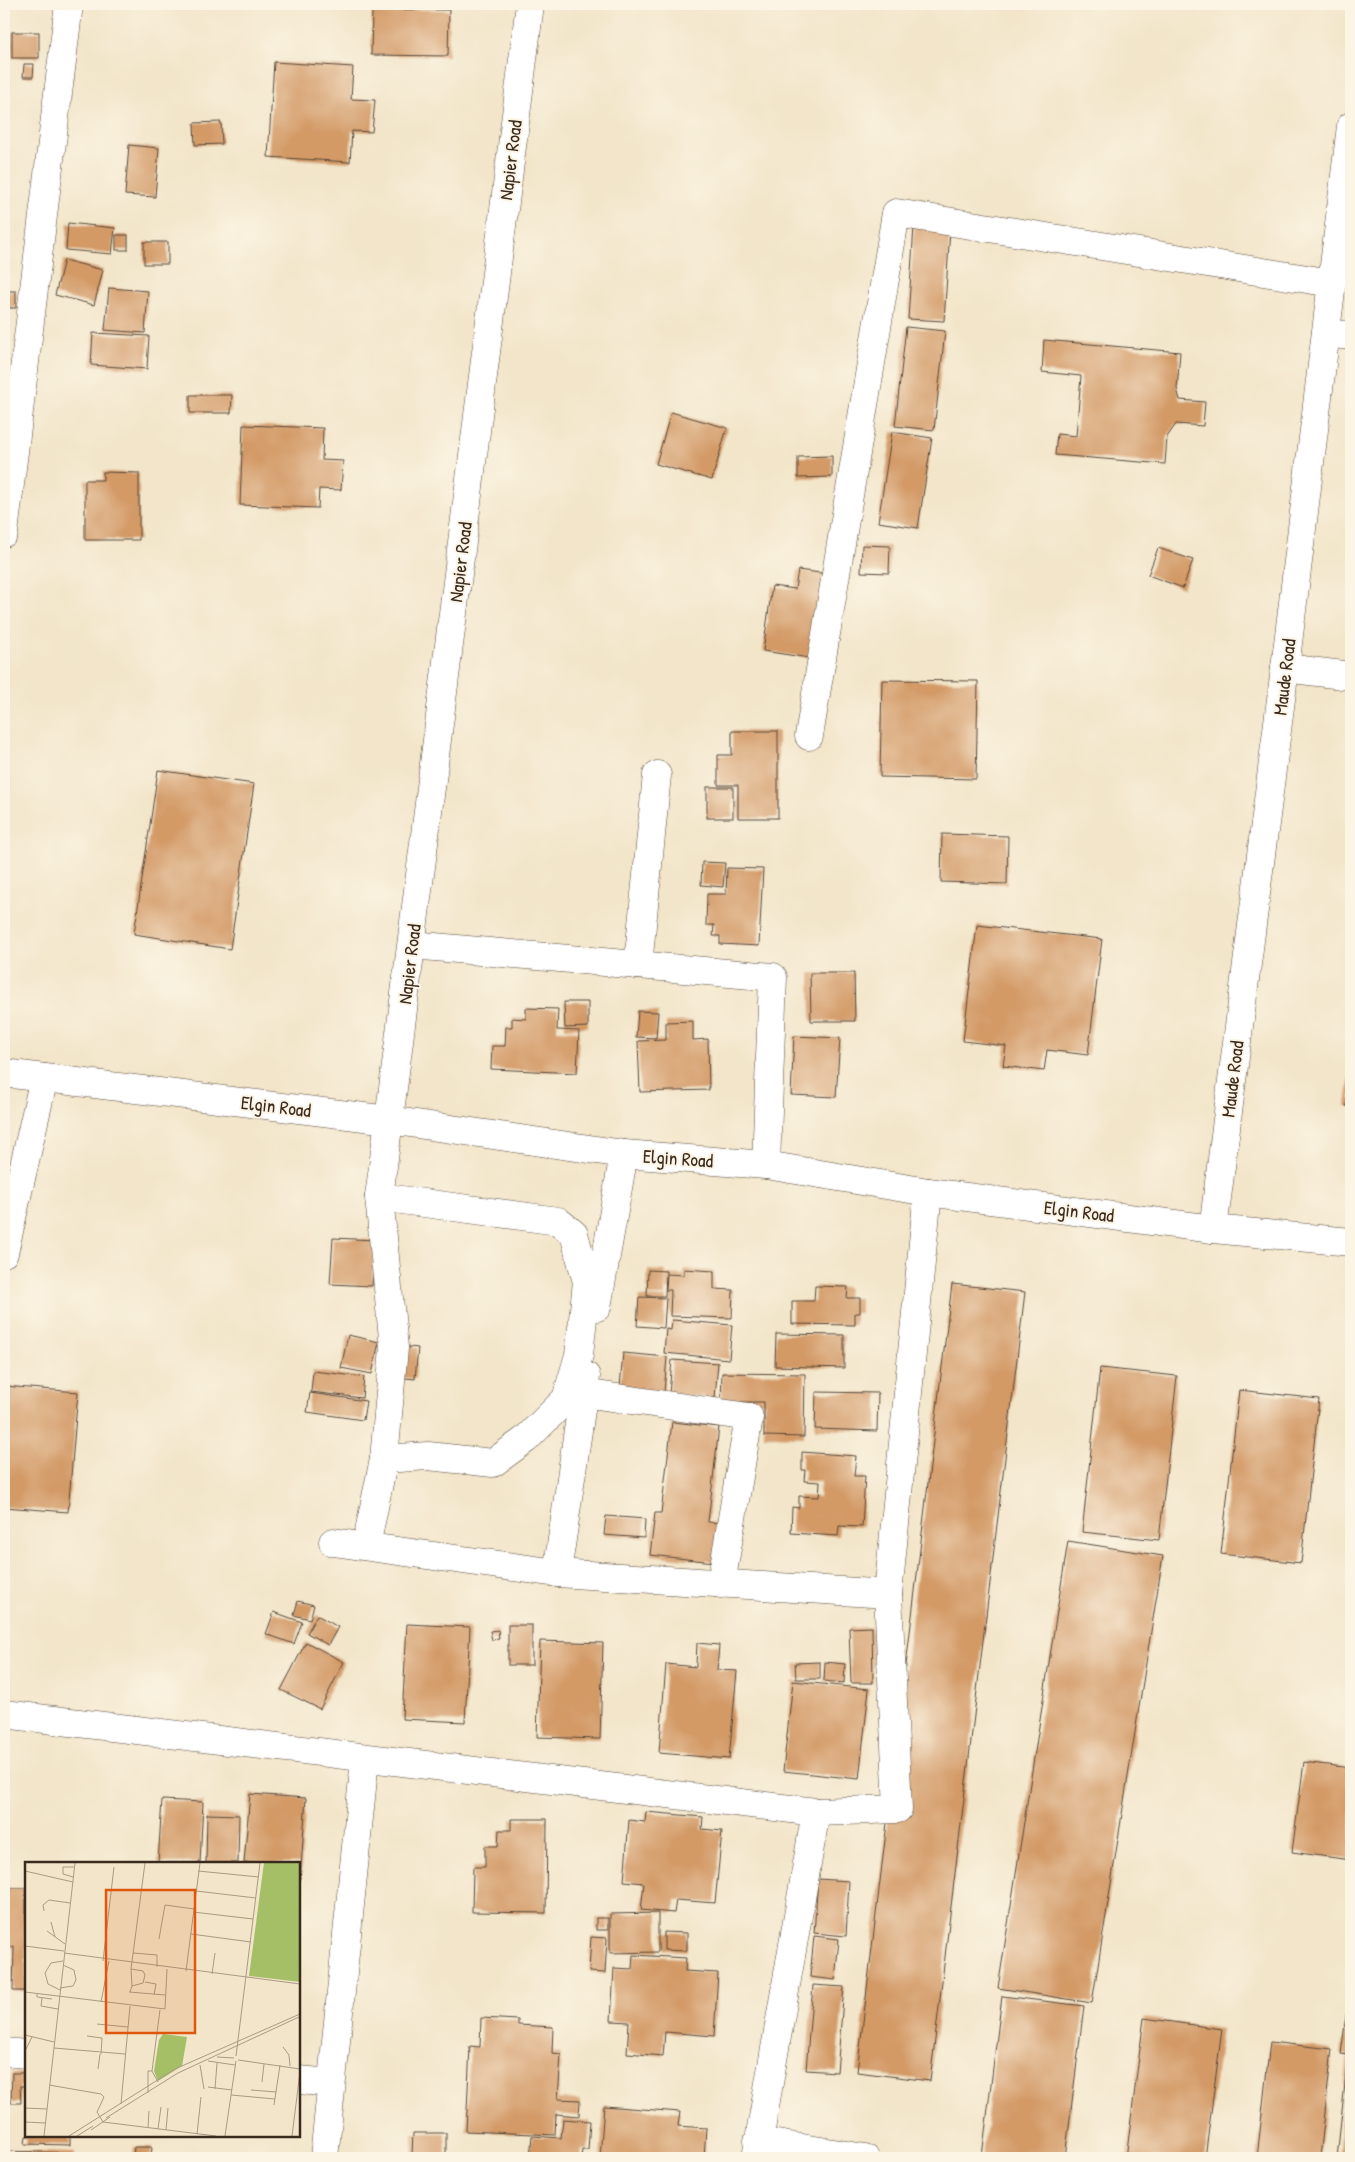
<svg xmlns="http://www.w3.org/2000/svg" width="1355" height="2162" font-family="'Patrick Hand',sans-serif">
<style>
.building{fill:#d39a66}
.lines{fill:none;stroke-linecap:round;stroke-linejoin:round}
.minor-casing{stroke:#564638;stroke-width:29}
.tertiary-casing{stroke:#564638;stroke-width:29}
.minor{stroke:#fff;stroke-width:28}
.tertiary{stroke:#fff;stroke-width:28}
.labels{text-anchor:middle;stroke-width:4;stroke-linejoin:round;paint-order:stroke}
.street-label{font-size:19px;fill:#3b2a1e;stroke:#fcf5e5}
.inset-road{fill:none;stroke:#a99a85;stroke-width:1}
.view{fill:#df570d;fill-opacity:0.15;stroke:#df570d;stroke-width:2.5}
.inset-edge{fill:none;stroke:#3b2a1e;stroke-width:2.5}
</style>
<rect width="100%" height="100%" fill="#fcf5e5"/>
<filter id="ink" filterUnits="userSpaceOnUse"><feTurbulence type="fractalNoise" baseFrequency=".02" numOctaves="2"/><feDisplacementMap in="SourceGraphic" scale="10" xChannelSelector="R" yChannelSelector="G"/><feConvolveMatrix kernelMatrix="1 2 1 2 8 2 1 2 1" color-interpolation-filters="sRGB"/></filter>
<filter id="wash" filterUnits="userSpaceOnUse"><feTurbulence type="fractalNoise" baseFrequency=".0096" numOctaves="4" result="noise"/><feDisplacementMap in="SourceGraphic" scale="20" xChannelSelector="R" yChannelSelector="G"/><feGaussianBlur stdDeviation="1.12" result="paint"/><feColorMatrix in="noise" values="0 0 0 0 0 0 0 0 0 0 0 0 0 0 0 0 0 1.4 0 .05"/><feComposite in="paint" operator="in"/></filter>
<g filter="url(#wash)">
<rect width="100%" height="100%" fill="#f2e5c9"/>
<g id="blocks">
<g class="building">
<polygon points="4,4 10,4 5,68 4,68"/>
<polygon points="372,9 449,10 448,56 371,55"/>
<rect x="12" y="32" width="27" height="26"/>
<polygon points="274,62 353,67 351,99 375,100 372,132 352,131 350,162 268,157"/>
<polygon points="24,64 34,64 33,77 23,77"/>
<polygon points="221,122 222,144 195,145 194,123"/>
<polygon points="129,145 159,148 155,197 125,195"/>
<polygon points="68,223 115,228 112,254 66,250"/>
<polygon points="914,226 950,229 944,321 908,319"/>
<rect x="116" y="235" width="12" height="15"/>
<rect x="144" y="242" width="24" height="22"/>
<polygon points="64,260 103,270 94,305 55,295"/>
<polygon points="109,288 148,291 145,333 105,330"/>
<rect x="4" y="291" width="12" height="17"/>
<polygon points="906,327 945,331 934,430 895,426"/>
<polygon points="93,333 149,336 147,369 91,365"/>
<polygon points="1044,340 1180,352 1177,389 1180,400 1205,402 1203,426 1176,424 1167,437 1165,464 1055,455 1057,434 1076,436 1081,376 1042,372"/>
<polygon points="190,395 232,395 231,413 190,413"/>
<polygon points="671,412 727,428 712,480 656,464"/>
<polygon points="243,425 323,428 322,460 343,461 341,490 319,489 318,508 240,505"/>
<polygon points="892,432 932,438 918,528 878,522"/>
<polygon points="832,456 832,477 798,478 798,457"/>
<polygon points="103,472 139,473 139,540 85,540 85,480 103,480"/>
<polygon points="862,545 890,546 889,573 861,572"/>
<polygon points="1158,548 1193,560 1183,588 1148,575"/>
<polygon points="798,570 828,574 816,659 763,651 772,586 795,589"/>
<polygon points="882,680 978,681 976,779 880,777"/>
<polygon points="732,731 778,731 778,818 738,818 738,785 718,785 718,755 732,755"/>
<polygon points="158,770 254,784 230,949 134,934"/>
<rect x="707" y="787" width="26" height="31"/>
<polygon points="942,834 1008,836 1007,884 941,882"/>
<polygon points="702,862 725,863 723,887 701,885"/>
<polygon points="727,868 763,869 759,946 720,944 720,936 713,936 714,925 706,925 707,894 726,894"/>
<polygon points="977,925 1102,939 1088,1055 1047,1050 1044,1071 1003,1066 1006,1046 963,1041"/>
<polygon points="810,973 854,973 855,1021 811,1021"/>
<polygon points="564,1002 588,1002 588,1027 565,1028"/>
<polygon points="526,1008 558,1009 557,1030 579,1031 577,1073 491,1069 492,1046 505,1046 506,1027 512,1027 512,1018 526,1019"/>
<polygon points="638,1011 658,1012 656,1038 636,1037"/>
<polygon points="693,1021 693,1040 708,1039 709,1090 640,1092 638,1041 666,1040 666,1022"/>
<polygon points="794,1036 840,1038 836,1097 791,1095"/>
<polygon points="1350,1075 1351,1075 1351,1107 1346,1106"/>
<polygon points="333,1238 375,1240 372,1286 330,1284"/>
<polygon points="684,1269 714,1271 714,1289 733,1290 732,1318 670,1316 671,1290 666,1290 667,1274 684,1275"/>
<polygon points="648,1270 666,1271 665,1296 647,1296"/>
<polygon points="952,1284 1025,1292 930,2081 857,2072"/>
<polygon points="815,1286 848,1287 847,1298 860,1298 860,1313 855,1313 855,1325 792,1324 792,1301 814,1301"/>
<polygon points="639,1297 666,1298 664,1328 637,1326"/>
<polygon points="672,1320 732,1325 729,1359 664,1353 666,1329 671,1330"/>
<polygon points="776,1334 844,1335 844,1368 775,1366"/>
<polygon points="348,1335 379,1342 372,1374 341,1368"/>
<polygon points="391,1345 418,1348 415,1379 387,1376"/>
<polygon points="623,1353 667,1357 664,1392 620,1387"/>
<polygon points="672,1360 718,1363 715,1398 669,1394"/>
<polygon points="1100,1368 1177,1376 1159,1540 1082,1532"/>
<polygon points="313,1371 364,1377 362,1398 311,1392"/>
<polygon points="722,1373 805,1374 804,1437 764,1436 764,1402 721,1402"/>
<polygon points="4,1386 78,1392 68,1512 4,1507"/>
<polygon points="1239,1390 1319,1399 1301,1563 1221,1554"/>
<polygon points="816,1392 878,1393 877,1431 815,1429"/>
<polygon points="310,1393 366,1401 363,1420 307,1412"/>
<polygon points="672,1422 719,1427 708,1522 718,1523 714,1562 650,1555 655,1513 661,1513"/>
<polygon points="802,1452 856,1456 854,1476 865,1476 862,1527 839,1526 838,1536 791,1533 792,1507 799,1508 799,1496 819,1497 820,1482 804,1481 805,1470 802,1470"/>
<polygon points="606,1516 645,1519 644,1538 604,1535"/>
<polygon points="1068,1541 1163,1556 1092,2003 998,1988"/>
<polygon points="298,1601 314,1605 310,1619 294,1615"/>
<polygon points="274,1612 302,1622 294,1644 266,1634"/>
<polygon points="317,1615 338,1627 328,1645 307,1633"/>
<polygon points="407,1624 470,1627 465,1722 402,1719"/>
<rect x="508" y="1625" width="24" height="40"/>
<polygon points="872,1627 873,1683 851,1683 849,1628"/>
<polygon points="498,1630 499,1639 492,1640 490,1631"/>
<polygon points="540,1641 603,1643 600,1739 537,1737"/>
<polygon points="306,1642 344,1662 320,1709 281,1690"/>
<polygon points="697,1643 719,1645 717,1670 737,1671 729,1759 659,1753 666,1664 696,1667"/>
<polygon points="820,1662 820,1679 796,1679 795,1663"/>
<polygon points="825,1662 845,1664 844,1683 824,1681"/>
<polygon points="793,1681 869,1689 859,1779 783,1771"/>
<polygon points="1304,1762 1351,1768 1351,1860 1292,1852"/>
<polygon points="250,1794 306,1798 300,1881 299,1863 244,1863"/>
<polygon points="162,1800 203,1802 200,1863 158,1863"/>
<polygon points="646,1812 703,1817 702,1829 722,1831 715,1903 676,1900 674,1913 641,1910 644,1883 624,1881 629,1820 645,1822"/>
<polygon points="207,1814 239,1815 238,1863 206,1863"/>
<polygon points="511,1819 547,1819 546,1913 472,1912 473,1867 485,1867 485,1846 498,1846 499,1830 511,1830"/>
<polygon points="818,1879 849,1881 846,1936 814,1933"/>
<polygon points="4,1888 26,1888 26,1991 13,1991 14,1947 4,1947"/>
<polygon points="658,1913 658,1952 610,1953 610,1914"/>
<rect x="596" y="1918" width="12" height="12"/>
<polygon points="664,1932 687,1933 687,1951 664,1950"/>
<polygon points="814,1936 839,1939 835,1980 810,1977"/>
<polygon points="591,1937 607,1938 605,1973 589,1972"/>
<polygon points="633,1955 686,1958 685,1971 718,1973 714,2036 665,2032 663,2056 627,2053 629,2022 611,2021 614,1968 632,1969"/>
<polygon points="813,1985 844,1987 837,2072 806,2070"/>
<polygon points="1350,1987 1351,2158 1337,2158 1348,2055 1341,2054"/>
<polygon points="1002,1996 1084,2006 1065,2158 982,2156"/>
<polygon points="481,2018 518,2020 518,2025 553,2027 552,2053 561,2054 558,2099 580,2100 579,2116 556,2114 555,2135 466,2131 470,2046 480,2047"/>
<polygon points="1144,2018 1222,2029 1205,2158 1126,2158"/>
<polygon points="1270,2042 1332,2049 1320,2158 1257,2158"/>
<polygon points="12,2073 26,2073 26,2086 20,2086 21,2103 11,2103"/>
<polygon points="604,2106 680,2112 678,2126 706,2128 704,2158 600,2158"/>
<polygon points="563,2119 590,2121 588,2150 582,2150 581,2158 530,2158 532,2136 561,2138"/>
<polygon points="413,2133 446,2133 446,2155 412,2155"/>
<polygon points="26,2136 70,2136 70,2145 25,2144"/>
<polygon points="134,2147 152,2147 151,2158 133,2158"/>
<polygon points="4,2151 75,2153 75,2158 4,2158"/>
</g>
</g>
</g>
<g filter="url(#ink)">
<use href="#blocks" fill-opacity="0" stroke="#564638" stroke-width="1"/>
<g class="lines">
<defs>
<g id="minor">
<polyline points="1326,333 1351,336"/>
<polyline points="4,533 69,4"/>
<polyline points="1285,668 1351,676"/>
<polyline points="809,736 896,213 1332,283"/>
<polyline points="412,945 773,977 766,1165"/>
<polyline points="638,965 657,775"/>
<polyline points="379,1197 394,1348 384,1459"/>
<polyline points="1213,1229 1285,668 1351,126"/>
<polyline points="4,1253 44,1078"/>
<polyline points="597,1307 624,1154"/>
<polyline points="583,1393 749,1417 721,1584"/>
<polyline points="333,1542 557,1573 888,1594"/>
<polyline points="366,1546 384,1459 428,1456 493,1463 526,1439 566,1399 579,1355 587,1282 574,1234 558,1221 379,1197 389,1120"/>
<polyline points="557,1573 586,1376"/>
<polyline points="4,1714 816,1812 898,1809 888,1594 928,1192"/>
<polyline points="4,2052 26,2054"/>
<polyline points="299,2080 331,2083"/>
<polyline points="758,2141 865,2158"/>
<polyline points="324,2158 365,1759"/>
<polyline points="756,2158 816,1812"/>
</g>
<g id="tertiary">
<polyline points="4,1073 389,1120 624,1154 766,1165 928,1192 1213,1229 1351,1242"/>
<polyline points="389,1120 530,4"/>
</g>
</defs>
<use href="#minor" class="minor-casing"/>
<use href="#tertiary" class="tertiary-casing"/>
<use href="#minor" class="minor"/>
<use href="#tertiary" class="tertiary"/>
</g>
</g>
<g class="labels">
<g class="street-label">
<text transform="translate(510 160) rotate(-83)" y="7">Napier Road</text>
<text transform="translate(460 562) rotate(-83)" y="7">Napier Road</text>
<text transform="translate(1284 677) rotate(-83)" y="7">Maude Road</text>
<text transform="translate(409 964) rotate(-83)" y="7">Napier Road</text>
<text transform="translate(1232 1079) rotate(-83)" y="7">Maude Road</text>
<text transform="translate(276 1106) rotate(7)" y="7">Elgin Road</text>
<text transform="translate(678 1158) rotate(4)" y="7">Elgin Road</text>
<text transform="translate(1079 1211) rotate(7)" y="7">Elgin Road</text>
</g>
</g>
<g transform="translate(25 1862)">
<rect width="275" height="275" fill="#f2e5c9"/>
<path d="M239,1h36v119l-51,-6zM138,172l24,3 -5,29 -24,15 -4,-10 5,-31z" fill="#a4bf66"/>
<path class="inset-road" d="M0,9l48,11M173,9l61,6M48,15l-10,-3v-7h11M171,29l60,7M19,49l-1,-6 6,-5 21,3M168,50l60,7M26,60l4,15M22,69l18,13M166,72l60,8M134,77l6,-34 29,4M0,84l39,5M39,91l236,31M108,91l24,2v12M78,99l11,-94M106,107l1,17M161,109l14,-108M187,112l3,-21M120,120l11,2 -2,11M35,126l13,-2 3,-6 -2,-10 -11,-5M35,128l-12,-6 -3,-11 6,-10 12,-2M0,130l140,17 2,-40M104,130l36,3M105,130l2,-6 11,-3 2,-8 -2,-4 -12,-2 14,-106M12,132v3l15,2M17,136l-1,8 17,3M76,140l8,-41M72,162l31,3M0,173l29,7M62,174l15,2 -1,16M258,185l6,8 1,11M29,186l71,6M0,189l7,-14M211,194l24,-193M192,195l17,1M213,198l62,9M183,199l27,4M175,203l4,24M73,207l2,-15M133,220l-6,-11 8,-61M237,220l2,-18M24,223l52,9 3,3 -7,15 6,10M183,225l24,3M190,227l2,-26M226,228l25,2M123,231v-22h4M206,233l44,4M96,242l9,-98M249,243l6,-40M0,246l22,1M81,256l72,-45 121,-56M0,260l20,1M78,260l113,14M123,266l1,-17M133,267l3,-22M66,268l19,-13M141,268l2,-22M172,272l4,-37M19,274l31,-273M44,274l106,-67 125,-55M52,274l16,-10M200,274l11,-75M267,274l8,-64"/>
<path class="view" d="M81,28h89v143h-89z"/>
<rect width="275" height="275" class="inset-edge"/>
</g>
<rect width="1355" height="2162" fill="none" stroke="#fcf5e5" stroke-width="20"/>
</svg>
